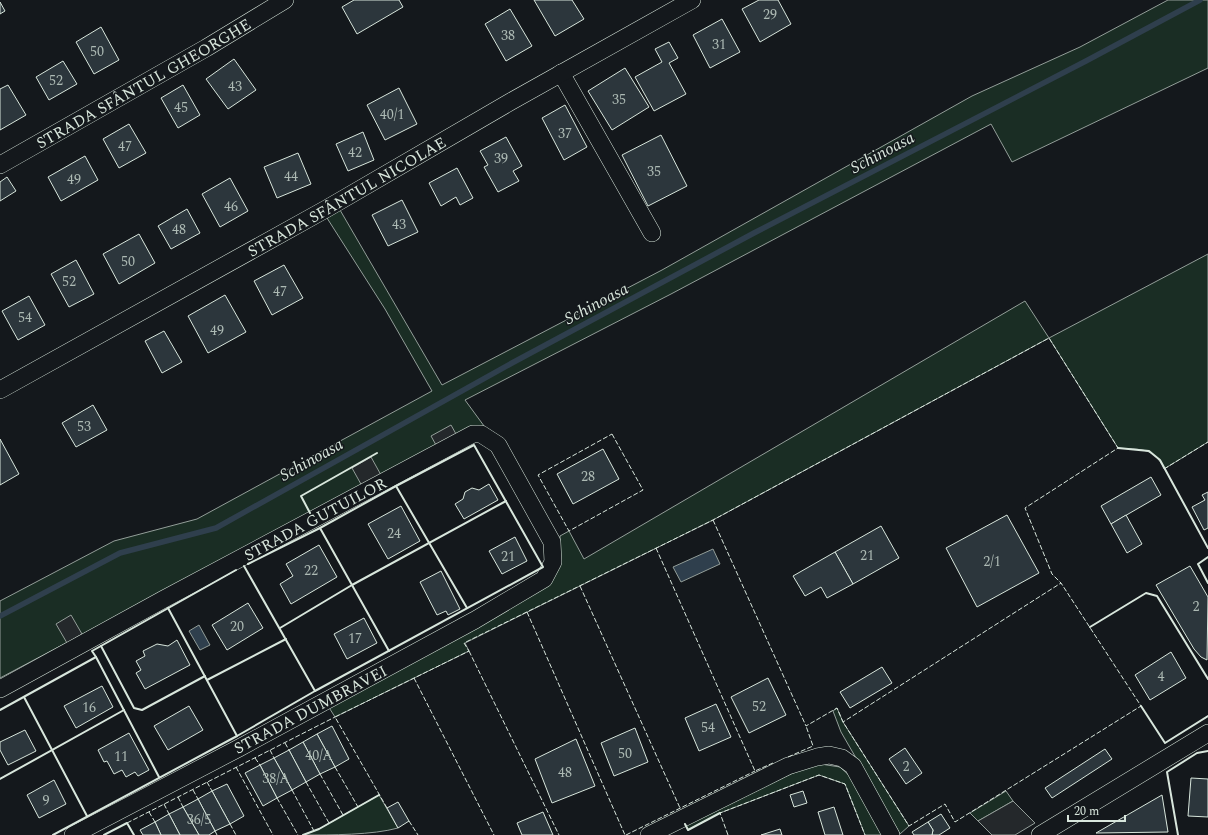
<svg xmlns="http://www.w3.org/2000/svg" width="1208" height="835" font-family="Spectral,serif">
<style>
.green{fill:#1a2d24;stroke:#939e99}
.parking{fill:#24282b;stroke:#939e99}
.water{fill:#2f3f4d;stroke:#939e99}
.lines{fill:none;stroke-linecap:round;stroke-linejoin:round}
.stream{stroke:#2f3f4d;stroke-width:5.5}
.building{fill:#2c363c;stroke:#d8e6dc}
.street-casing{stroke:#d8e6dc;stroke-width:18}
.street{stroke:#14181c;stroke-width:17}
.fence{stroke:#d8e6dc;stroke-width:1;stroke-dasharray:5 2;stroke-linecap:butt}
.wall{stroke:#d8e6dc;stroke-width:2}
.labels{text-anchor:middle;stroke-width:3;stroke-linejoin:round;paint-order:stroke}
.number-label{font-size:14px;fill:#adbab4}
.street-label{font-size:16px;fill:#d8e6dc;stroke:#14181c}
.water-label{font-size:17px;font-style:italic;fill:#d8e6dc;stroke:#14181c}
</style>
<rect width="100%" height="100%" fill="#14181c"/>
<g class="green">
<polygon points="1168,0 1208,0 1208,68 1012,162 991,124 671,294 465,400 487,430 362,486 0,678 0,601 114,541 197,519 432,391 385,309 327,218 340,210 442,385 662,270 972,96 1080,47"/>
<path d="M1208,254v188l-44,27c-10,-23 -25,-19 -46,-21l-69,-110 -336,182 -248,123 4,8 -134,66 -7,-11 232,-145v-25l9,-5 15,28 441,-258 24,37z"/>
<polygon points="837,708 843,722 909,826 900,834 841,732 833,711"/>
<polygon points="814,763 840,767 853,779 885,835 865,835 845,784 819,775 720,813 688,830 685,824"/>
<polygon points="1006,791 1013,801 978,821 970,813"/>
<path d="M379,795l19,33c-25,7 -67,7 -95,7l16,-6z"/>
</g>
<g class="parking">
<polygon points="451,425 456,434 436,445 431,436"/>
<polygon points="371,457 381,475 362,486 352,468"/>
<polygon points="71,615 82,634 67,643 56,624"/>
<polygon points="1013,801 1035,823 1015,835 992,835 978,821"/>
</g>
<g class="water">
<polygon points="713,549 720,564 681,582 673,567"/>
<polygon points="199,625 210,645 200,650 189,631"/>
</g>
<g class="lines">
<polyline class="stream" points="0,616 120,553 216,528 512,363 754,233 1086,61 1200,0"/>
</g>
<g class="building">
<polygon points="354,0 399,0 403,7 357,34 342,7"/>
<polygon points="534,0 572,0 584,19 555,36"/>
<polygon points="759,0 778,0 791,24 760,42 742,9"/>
<polygon points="0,2 5,11 0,14"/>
<polygon points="510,9 532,46 506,61 485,24"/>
<polygon points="722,19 740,52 710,68 693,35"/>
<polygon points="101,27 119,60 94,74 76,42"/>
<polygon points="669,42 678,58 669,63 686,94 654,111 635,77 662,62 655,49"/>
<polygon points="234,59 256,90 228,109 206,79"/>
<polygon points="63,61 77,84 49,100 36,77"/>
<polygon points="625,68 649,107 612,130 588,91"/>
<polygon points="8,85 26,115 0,130 0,89"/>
<polygon points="183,85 200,115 178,128 161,98"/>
<polygon points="399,88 417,124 385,140 367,105"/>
<polygon points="565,105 587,147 564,160 542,118"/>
<polygon points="129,124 146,153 119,168 103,139"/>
<polygon points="363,132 374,160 348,171 336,144"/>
<polygon points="661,135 687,186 648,206 622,155"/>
<polygon points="506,137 522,166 513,171 519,181 498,192 484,167 488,165 480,151"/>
<polygon points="298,153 311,184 277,198 264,167"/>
<polygon points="85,156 98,180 61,201 48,177"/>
<polygon points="457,168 473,198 460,205 456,197 441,206 429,183"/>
<polygon points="7,177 16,191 0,201 0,182"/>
<polygon points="230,178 248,211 220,227 202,194"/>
<polygon points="402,200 418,232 388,246 372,215"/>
<polygon points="187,209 200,233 171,249 158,226"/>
<polygon points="139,234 155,263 119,284 103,254"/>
<polygon points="76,260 94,294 69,307 51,274"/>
<polygon points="284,265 303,298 272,315 254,281"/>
<polygon points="225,295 246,332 208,353 188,316"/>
<polygon points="29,296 45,325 18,340 2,311"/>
<polygon points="164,331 182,362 162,373 145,341"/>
<polygon points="93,405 107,430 76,447 62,423"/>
<polygon points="0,439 19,474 0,485"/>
<polygon points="603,449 619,479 573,504 557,474"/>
<polygon points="1151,477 1161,495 1111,524 1101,506"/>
<polygon points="489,484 498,500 464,519 455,504 463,499 465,492 472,488 479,490"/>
<polygon points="1208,492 1208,528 1204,530 1192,507 1205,500 1202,495"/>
<polygon points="401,506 420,541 388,559 368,524"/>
<polygon points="1007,515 1039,573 977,607 946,548"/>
<polygon points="1126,515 1142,544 1127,553 1111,524"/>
<polygon points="881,526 899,558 853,584 835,552"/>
<polygon points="515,537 527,561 502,574 489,551"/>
<polygon points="319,545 337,577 291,604 280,584 293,576 286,564"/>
<polygon points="835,552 853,584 827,598 821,587 805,596 793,576"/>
<polygon points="1190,566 1208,597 1207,660 1201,657 1194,649 1156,585"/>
<polygon points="441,571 460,609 448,615 446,611 437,615 420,582"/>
<polygon points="248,603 263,628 227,650 212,625"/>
<polygon points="364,618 377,643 347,659 334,634"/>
<polygon points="177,640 190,665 145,689 136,673 141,670 136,661 145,656 143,651 157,644 168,646"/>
<polygon points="1171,652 1186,678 1150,700 1135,675"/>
<polygon points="882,667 892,683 850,708 840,692"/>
<polygon points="768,678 786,715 749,733 731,697"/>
<polygon points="102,686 113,707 76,728 64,706"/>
<polygon points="716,704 731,737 699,751 685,718"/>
<polygon points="189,706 203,730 168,750 154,726"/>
<polygon points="332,726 349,759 335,767 317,734"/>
<polygon points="635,728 648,762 614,776 601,743"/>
<polygon points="25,730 36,751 8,765 0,750 0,742"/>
<polygon points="129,733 149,770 138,776 135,772 126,777 122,770 114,774 107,761 104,762 98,750"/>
<polygon points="317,734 335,767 320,774 303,742"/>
<polygon points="576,739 595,786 552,803 535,759"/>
<polygon points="303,742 320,774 306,782 289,750"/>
<polygon points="905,748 922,773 906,784 889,759"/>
<polygon points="1105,749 1112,759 1052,798 1045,788"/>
<polygon points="289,750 306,782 292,790 274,758"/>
<polygon points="274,758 292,790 277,798 260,765"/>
<polygon points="260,765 277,798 263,806 245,773"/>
<polygon points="1191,778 1208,779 1208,817 1188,816"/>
<polygon points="54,780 66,804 39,818 27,795"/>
<polygon points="227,784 244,816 230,824 212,791"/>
<polygon points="212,791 230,824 215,831 198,799"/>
<polygon points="803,791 807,803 794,807 790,795"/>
<polygon points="1162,795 1168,832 1096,833"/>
<polygon points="198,799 215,831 209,835 199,835 183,807"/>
<polygon points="398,802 409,821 398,828 387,808"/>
<polygon points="183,807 199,835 180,835 169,814"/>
<polygon points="834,807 843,835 825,835 818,812"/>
<polygon points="543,812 553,835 522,835 517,823"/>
<polygon points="169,814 180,835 161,835 155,822"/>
<polygon points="941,814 950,828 939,835 932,835 933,830 928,822"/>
<polygon points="155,822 161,835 143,835 140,830"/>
<polygon points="928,822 933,830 932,835 914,835 912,832"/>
<polygon points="780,829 782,835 761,835"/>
</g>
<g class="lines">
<defs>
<g id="street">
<polyline points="561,73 652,233"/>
<path id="s1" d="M0,165l206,-117 79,-48"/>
<path id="s2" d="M0,390l326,-181 184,-107 182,-102"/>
<path id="s3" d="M0,689l164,-90 309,-165h8l17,11 54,97 1,20 -9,17 -69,41 -236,128 -166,87"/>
<polyline points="649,835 788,766 817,757 829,755 842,758 853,766 891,835"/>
<polyline points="1040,835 1208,733"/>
</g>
</defs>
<use href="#street" class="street-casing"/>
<use href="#street" class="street"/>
<g class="fence">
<polygon points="612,434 643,490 569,531 538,475"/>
<polyline points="1164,469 1208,442"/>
<polyline points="713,520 806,726 837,708 843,722 909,826 945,804 955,822 1141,706 1061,583 843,722"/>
<polyline points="656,548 755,771 773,763"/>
<polyline points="580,586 680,808"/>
<polyline points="527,612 625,835"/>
<polyline points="469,651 559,835"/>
<polyline points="414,678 494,835"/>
<polyline points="285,743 289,750"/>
<polyline points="270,750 274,758"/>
<polyline points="788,757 813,746 806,726"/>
<polyline points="255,758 260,765"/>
<polyline points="236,767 273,835"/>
<polyline points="335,767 358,807"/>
<polyline points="320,774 343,815"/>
<polyline points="207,782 212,791"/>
<polyline points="306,782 329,823"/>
<polyline points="193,790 198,799"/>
<polyline points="292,790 314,831"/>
<polyline points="178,797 183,807"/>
<polyline points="277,798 298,835"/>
<polyline points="164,804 169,814"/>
<polyline points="387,808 335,717 469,651 464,643 713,520 1049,338 1118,448 1025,508 1052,574 1061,583"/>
<polyline points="149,812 155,822"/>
<polyline points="409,821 418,835"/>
<polyline points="127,823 335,717"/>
<polyline points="230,824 236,835"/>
<polyline points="215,831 217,835"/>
<polyline points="626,835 755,771"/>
<polyline points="728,835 720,813 819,775 845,784 865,835"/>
</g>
<g class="wall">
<polyline points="1118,448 1149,451 1160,460 1208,548"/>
<polyline points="396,486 467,608"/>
<polyline points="310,513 301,496 377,453"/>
<polyline points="320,528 389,651"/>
<polyline points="1208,557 1198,564 1208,583"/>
<polyline points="244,566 315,691"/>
<polyline points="168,608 237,736"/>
<polyline points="1090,627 1146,593 1157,596 1208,679"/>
<polyline points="280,628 352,585 506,501"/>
<polyline points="101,646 134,708 142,710 205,676"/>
<polyline points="96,657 159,777"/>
<polyline points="207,680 286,639"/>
<polyline points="24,697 87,816"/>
<polyline points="1141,706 1165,743 1208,716"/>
<polyline points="0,710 96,657 92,651 236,570"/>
<polyline points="0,779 124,710"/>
<polyline points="685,824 688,830 720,813"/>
<polyline points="53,835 237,736 315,691 543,567 474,445 396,486 320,528 248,564"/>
<polyline points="104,835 127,823 134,835"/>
<polyline points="303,835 319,829 379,795"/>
<polyline points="1178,835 1167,772 1197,753 1208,751"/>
</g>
</g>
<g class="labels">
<g class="number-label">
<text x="770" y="19">29</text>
<text x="508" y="40">38</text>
<text x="719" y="49">31</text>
<text x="97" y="56">50</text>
<text x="56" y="85">52</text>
<text x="235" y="91">43</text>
<text x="619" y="104">35</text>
<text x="181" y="112">45</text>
<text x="392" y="119">40/1</text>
<text x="565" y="138">37</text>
<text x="125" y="151">47</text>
<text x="355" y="157">42</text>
<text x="501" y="163">39</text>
<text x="654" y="176">35</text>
<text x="291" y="181">44</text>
<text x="74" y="184">49</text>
<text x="231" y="211">46</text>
<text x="399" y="229">43</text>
<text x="179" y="234">48</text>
<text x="128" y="266">50</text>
<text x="69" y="286">52</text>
<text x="280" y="296">47</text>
<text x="25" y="322">54</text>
<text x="217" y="335">49</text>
<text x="84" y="431">53</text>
<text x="588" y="481">28</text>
<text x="394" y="538">24</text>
<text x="867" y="560">21</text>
<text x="508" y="561">21</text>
<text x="992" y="566">2/1</text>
<text x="311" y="575">22</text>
<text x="1196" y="611">2</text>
<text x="237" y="631">20</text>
<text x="355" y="643">17</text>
<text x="1161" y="681">4</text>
<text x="759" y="711">52</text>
<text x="89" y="712">16</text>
<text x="708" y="732">54</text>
<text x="625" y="758">50</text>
<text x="319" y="760">40/A</text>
<text x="121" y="761">11</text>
<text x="906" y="771">2</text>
<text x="565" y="777">48</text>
<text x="276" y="783">38/A</text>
<text x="46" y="805">9</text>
<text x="199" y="824">36/5</text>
</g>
<g class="street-label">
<text dy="6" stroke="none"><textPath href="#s1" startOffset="165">STRADA SFÂNTUL GHEORGHE</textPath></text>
<text dy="6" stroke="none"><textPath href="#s2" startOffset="397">STRADA SFÂNTUL NICOLAE</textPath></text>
<text dy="6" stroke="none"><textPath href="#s3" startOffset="358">STRADA GUTUILOR</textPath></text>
<text transform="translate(310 709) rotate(-28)" y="6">STRADA DUMBRAVEI</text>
</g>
<g class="water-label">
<text transform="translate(882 152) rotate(-28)" y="6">Schinoasa</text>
<text transform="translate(596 303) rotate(-28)" y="6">Schinoasa</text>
<text transform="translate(311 459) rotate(-29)" y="6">Schinoasa</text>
</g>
</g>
<path d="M1068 815v6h57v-6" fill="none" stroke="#d8e6dc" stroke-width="2"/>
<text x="1074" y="815" font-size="12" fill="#d8e6dc" stroke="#14181c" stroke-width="3" paint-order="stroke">20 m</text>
</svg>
